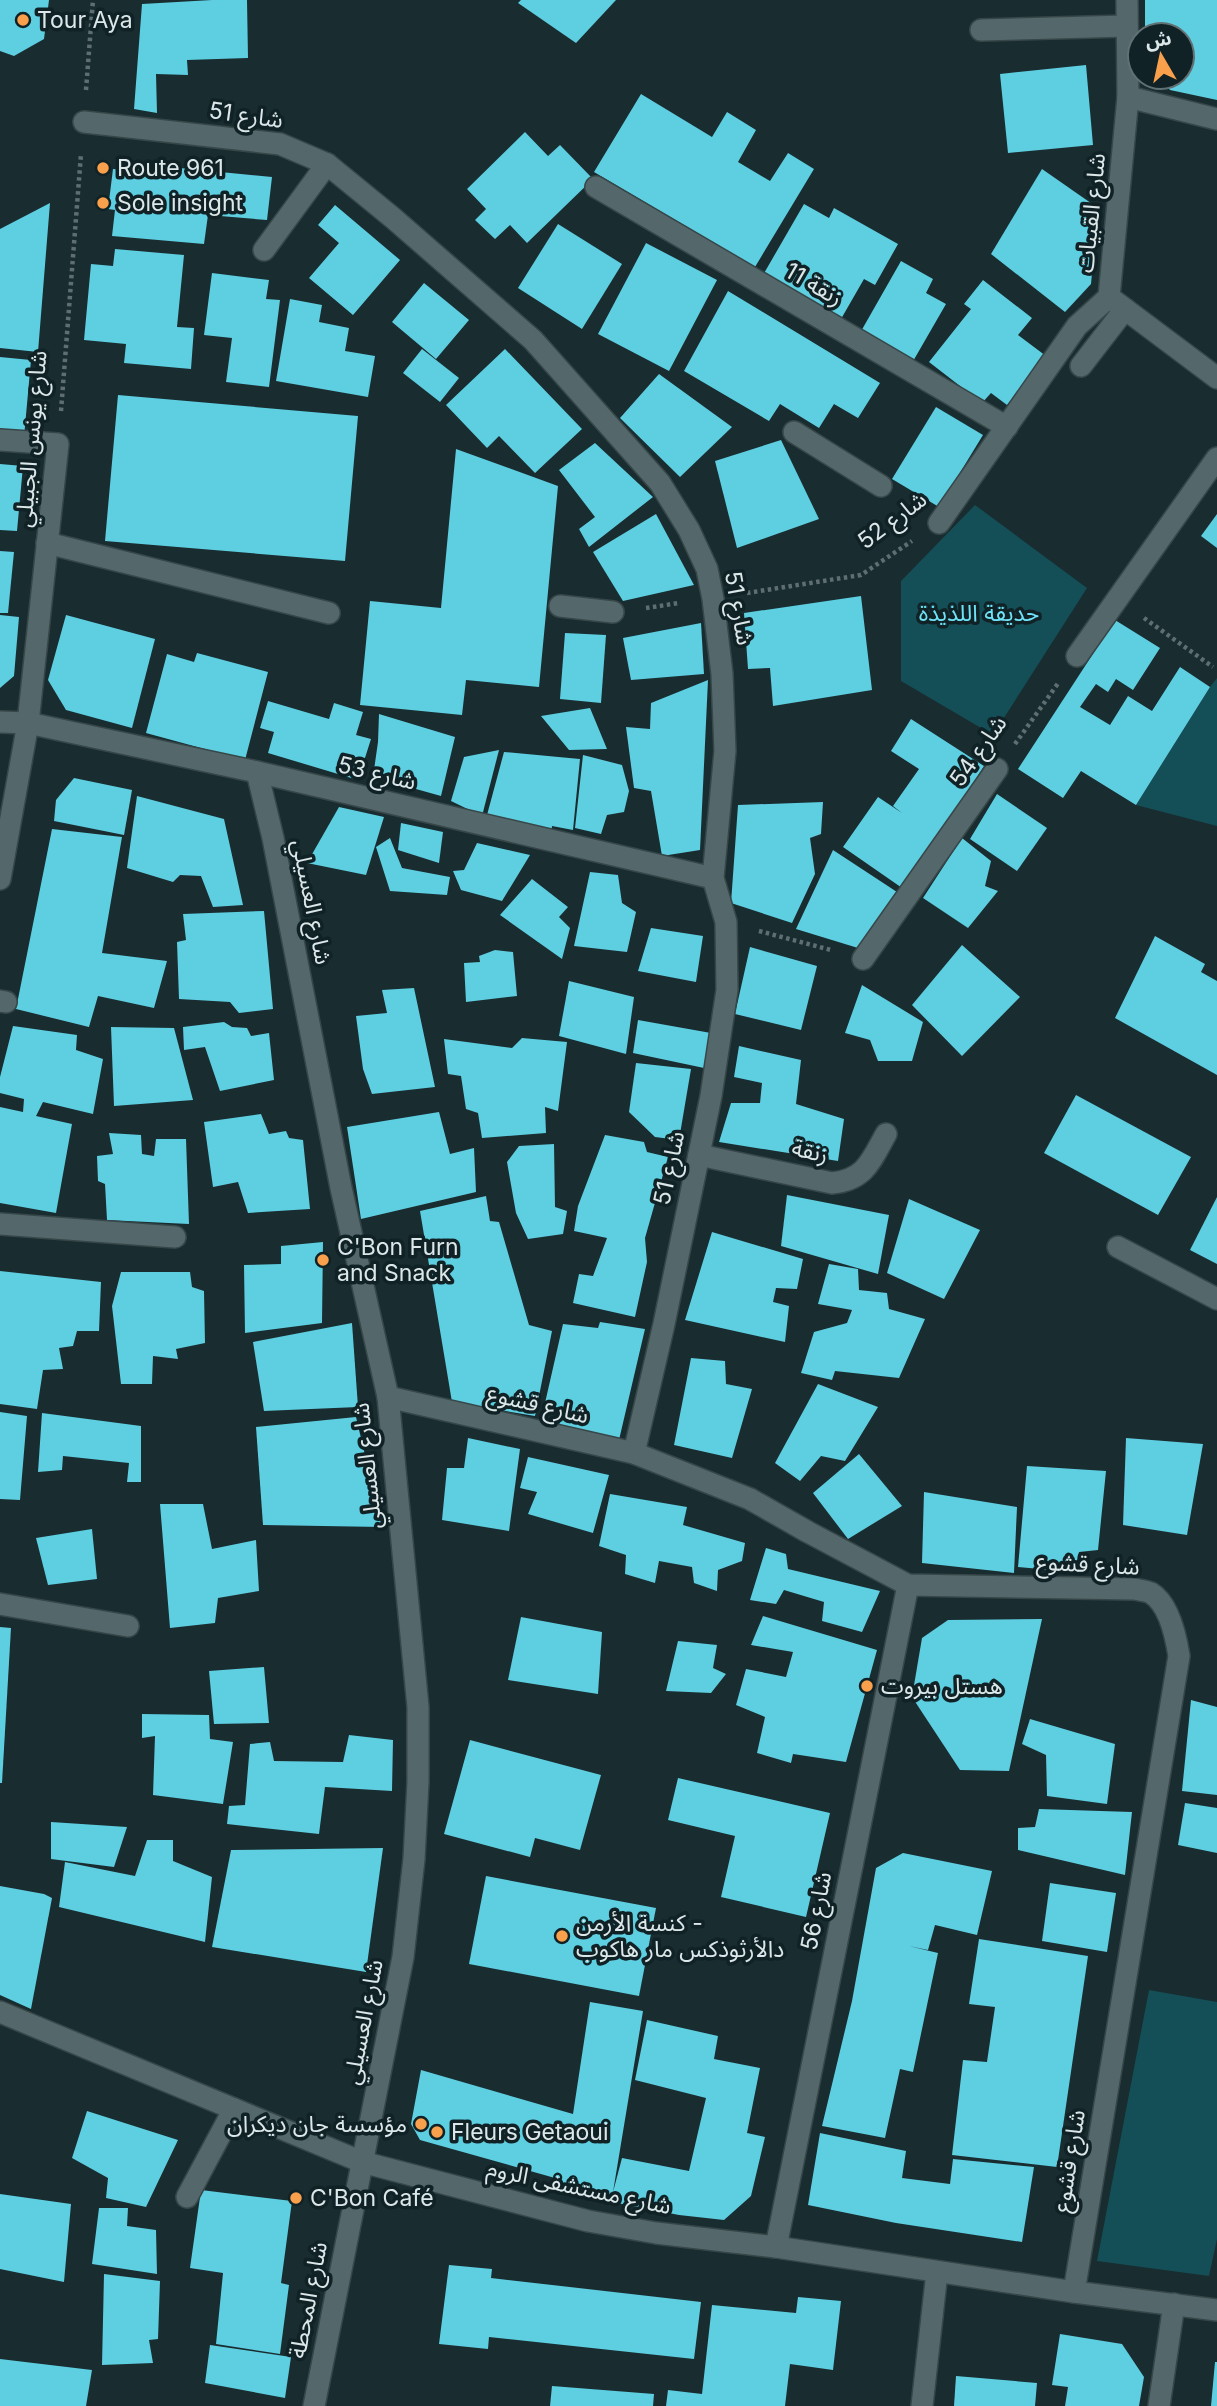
<svg xmlns="http://www.w3.org/2000/svg" width="1217" height="2406" font-family="Inter,'Noto Sans Arabic',sans-serif">
<style>
.green{fill:#144e57}
.building{fill:#5ecee1}
.lines{fill:none;stroke-linecap:round;stroke-linejoin:round}
.minor-casing{stroke:#374749;stroke-width:24}
.path{stroke:#5e6e71;stroke-width:4.5;stroke-dasharray:3.5 3.5;stroke-linecap:butt}
.minor{stroke:#54686b;stroke-width:21}
.poi-dot{fill:#f9a04d;stroke:#102225;stroke-width:2.5}
.labels{text-anchor:middle;stroke-width:7;stroke-linejoin:round;paint-order:stroke}
.poi-label{font-size:23px;fill:#dbe7e9;stroke:#102225;text-anchor:start}
.street-label{font-size:23px;fill:#dbe7e9;stroke:#102225}
.park-label{font-size:23px;fill:#6ee2f6;stroke:#102225}
</style>
<rect width="100%" height="100%" fill="#192c2f"/>
<g class="green">
<polygon points="975,505 1087,588 993,735 901,681 901,581"/>
<polygon points="1217,678 1217,826 1136,805 1210,687"/>
<polygon points="1149,1990 1217,2002 1217,2239 1209,2276 1097,2261"/>
</g>
<g class="building">
<polygon points="0,0 49,0 44,39 14,56 0,51"/>
<polygon points="212,0 247,0 248,58 187,60 188,75 156,74 157,113 134,109 142,4"/>
<polygon points="521,0 616,0 576,43 518,3"/>
<polygon points="1145,0 1217,0 1217,100 1170,90 1160,77 1182,77 1182,35 1145,35"/>
<polygon points="1086,65 1093,145 1008,153 1000,74"/>
<polygon points="641,94 712,137 727,112 756,130 738,162 770,181 788,153 814,169 755,267 594,172"/>
<polygon points="525,132 548,156 560,145 593,179 527,243 510,225 495,239 475,220 486,209 467,189"/>
<polygon points="139,164 272,177 267,220 208,215 204,244 112,236 115,210 108,209 113,169 138,171"/>
<polygon points="1042,169 1098,208 1091,284 1065,312 991,254"/>
<polygon points="50,203 38,352 0,348 0,229"/>
<polygon points="804,204 829,218 834,208 898,244 875,285 864,279 841,319 763,275"/>
<polygon points="335,205 400,260 353,315 309,278 339,243 318,225"/>
<polygon points="558,224 622,264 582,329 518,288"/>
<polygon points="646,243 717,280 669,371 598,334"/>
<polygon points="115,249 184,255 177,327 194,328 191,369 124,363 126,344 84,340 91,264 113,266"/>
<polygon points="901,261 933,279 926,293 946,304 912,363 860,333"/>
<polygon points="212,273 269,280 266,299 280,300 269,387 226,382 232,338 204,335"/>
<polygon points="983,280 1032,318 1018,335 1046,356 1007,405 991,393 982,403 929,362 971,309 964,304"/>
<polygon points="424,283 469,320 436,359 392,322"/>
<polygon points="728,291 880,383 858,418 834,404 819,428 780,404 769,421 684,371"/>
<polygon points="290,299 322,305 319,322 349,328 345,351 375,356 368,397 276,381"/>
<polygon points="422,349 459,378 440,402 403,373"/>
<polygon points="505,349 582,429 535,473 499,436 487,448 446,405"/>
<polygon points="0,357 31,360 24,437 0,435"/>
<polygon points="659,374 732,427 680,477 620,418"/>
<polygon points="118,395 358,416 345,561 105,541"/>
<polygon points="936,407 983,435 939,507 892,479"/>
<polygon points="781,440 819,519 737,548 715,461"/>
<polygon points="595,443 653,497 589,547 579,529 595,517 559,470"/>
<polygon points="456,449 558,486 539,687 466,680 462,715 360,705 370,601 441,608"/>
<polygon points="0,464 23,466 17,531 0,530"/>
<polygon points="656,514 694,585 623,601 593,552"/>
<polygon points="1217,514 1217,548 1201,536"/>
<polygon points="0,551 14,552 8,613 0,613"/>
<polygon points="861,596 872,690 773,706 770,668 748,669 744,613"/>
<polygon points="0,615 19,617 14,676 0,688"/>
<polygon points="66,615 155,639 132,728 66,710 48,680"/>
<polygon points="1115,620 1160,648 1133,690 1116,679 1108,692 1096,684 1080,707 1110,725 1128,696 1152,711 1180,667 1210,687 1136,805 1081,771 1063,798 1018,769"/>
<polygon points="701,623 704,674 631,680 623,638"/>
<polygon points="565,633 606,635 601,703 560,699"/>
<polygon points="197,653 268,672 245,760 146,733 167,654 194,662"/>
<polygon points="708,680 700,850 662,856 651,791 634,788 626,727 650,729 651,703"/>
<polygon points="268,701 329,719 334,703 363,712 356,735 371,739 358,780 268,753 274,732 260,728"/>
<polygon points="590,708 607,749 569,750 541,716"/>
<polygon points="379,714 455,737 441,796 373,777 378,742"/>
<polygon points="911,719 984,766 905,890 843,847 878,797 902,813 893,806 919,769 891,751"/>
<polygon points="499,750 482,816 451,801 464,757"/>
<polygon points="504,752 580,759 573,830 552,826 551,836 487,815"/>
<polygon points="583,755 622,765 629,791 624,812 607,815 601,834 575,828"/>
<polygon points="74,778 132,790 124,835 54,821 56,800"/>
<polygon points="997,794 1047,828 1017,871 970,839"/>
<polygon points="137,796 224,819 243,905 213,907 201,876 180,875 173,882 127,868"/>
<polygon points="823,802 821,834 810,838 815,874 792,923 731,903 738,805"/>
<polygon points="339,807 384,817 366,875 307,863"/>
<polygon points="401,823 443,832 439,863 398,850"/>
<polygon points="52,829 122,837 102,953 167,961 154,1008 98,996 89,1027 16,1009"/>
<polygon points="390,838 402,868 450,877 447,895 390,891 376,847"/>
<polygon points="962,838 991,861 985,886 998,891 968,928 923,898"/>
<polygon points="477,843 530,855 502,901 461,890 453,871 464,870"/>
<polygon points="833,850 897,892 858,948 796,929"/>
<polygon points="590,872 618,875 622,903 636,912 627,952 574,946"/>
<polygon points="532,879 568,907 559,917 570,928 562,959 500,915"/>
<polygon points="264,911 273,1009 239,1013 230,1002 179,999 177,942 186,940 183,914"/>
<polygon points="651,928 703,936 696,982 638,971"/>
<polygon points="1155,936 1205,964 1201,972 1217,981 1217,1075 1115,1018"/>
<polygon points="962,945 1020,997 962,1056 912,1005"/>
<polygon points="750,947 817,966 801,1030 735,1014"/>
<polygon points="495,950 513,952 517,996 466,1002 464,963 480,962 479,956"/>
<polygon points="569,981 634,997 626,1054 559,1036"/>
<polygon points="862,985 923,1022 912,1061 878,1061 870,1040 845,1033"/>
<polygon points="414,988 435,1087 372,1094 363,1069 356,1016 387,1013 382,990"/>
<polygon points="638,1020 711,1033 704,1068 633,1053"/>
<polygon points="224,1022 232,1027 247,1028 251,1036 269,1033 274,1080 220,1091 205,1047 184,1050 183,1027"/>
<polygon points="13,1026 77,1035 76,1050 103,1059 93,1114 43,1102 36,1116 72,1124 56,1213 0,1203 0,1107 23,1112 24,1099 0,1093 0,1077"/>
<polygon points="111,1027 174,1028 193,1100 114,1106"/>
<polygon points="522,1038 567,1042 558,1111 545,1107 546,1133 482,1138 478,1113 466,1109 461,1076 448,1074 444,1039 512,1048"/>
<polygon points="739,1046 801,1060 796,1104 844,1119 838,1161 719,1142 731,1103 760,1103 762,1083 734,1077"/>
<polygon points="636,1063 691,1069 679,1140 655,1137 629,1112"/>
<polygon points="1076,1095 1191,1157 1158,1215 1044,1153"/>
<polygon points="439,1112 450,1154 474,1148 476,1192 361,1219 347,1127"/>
<polygon points="261,1114 269,1134 286,1131 289,1138 303,1140 310,1209 248,1213 238,1182 213,1187 204,1122"/>
<polygon points="109,1133 141,1135 142,1154 154,1156 156,1139 186,1139 189,1224 107,1220 105,1184 98,1181 97,1156 113,1154"/>
<polygon points="605,1135 644,1142 647,1152 668,1157 645,1238 647,1262 635,1317 573,1303 579,1274 593,1276 607,1238 574,1231 578,1206"/>
<polygon points="554,1144 555,1207 567,1211 563,1234 528,1239 516,1213 507,1162 519,1146"/>
<polygon points="787,1195 889,1215 878,1274 781,1246"/>
<polygon points="486,1196 490,1221 499,1222 529,1325 552,1331 535,1416 452,1402 420,1211"/>
<polygon points="1217,1197 1217,1264 1190,1250"/>
<polygon points="909,1199 980,1230 944,1299 887,1273"/>
<polygon points="712,1232 803,1259 797,1289 776,1288 773,1302 789,1306 785,1342 685,1320"/>
<polygon points="323,1242 322,1323 245,1333 244,1265 281,1264 281,1246"/>
<polygon points="829,1264 858,1269 859,1290 887,1293 889,1309 925,1319 899,1378 835,1371 832,1380 801,1373 814,1332 847,1323 852,1310 818,1304"/>
<polygon points="0,1271 101,1282 99,1331 77,1331 73,1346 59,1348 63,1369 43,1370 37,1409 0,1404"/>
<polygon points="121,1272 190,1272 192,1287 204,1291 205,1343 176,1349 178,1359 153,1356 152,1384 121,1384 112,1306"/>
<polygon points="600,1322 645,1329 619,1440 559,1429 561,1409 545,1403 563,1324 598,1328"/>
<polygon points="352,1323 358,1407 264,1411 253,1342"/>
<polygon points="691,1358 725,1361 726,1384 752,1389 732,1458 674,1445"/>
<polygon points="818,1384 878,1407 845,1461 821,1456 800,1481 775,1463"/>
<polygon points="0,1412 27,1416 20,1500 0,1499"/>
<polygon points="42,1413 141,1426 141,1482 127,1482 129,1463 63,1456 62,1470 38,1472"/>
<polygon points="356,1417 382,1527 263,1525 256,1427"/>
<polygon points="468,1438 520,1449 509,1531 442,1520 447,1468 464,1468"/>
<polygon points="1126,1438 1203,1444 1187,1535 1123,1525"/>
<polygon points="859,1454 902,1506 848,1539 813,1493"/>
<polygon points="528,1457 609,1475 593,1533 528,1514 537,1492 520,1488"/>
<polygon points="1027,1466 1106,1471 1098,1550 1079,1552 1074,1572 1018,1567"/>
<polygon points="924,1492 1017,1507 1014,1573 922,1563"/>
<polygon points="610,1494 687,1507 683,1525 745,1543 742,1561 718,1570 717,1591 694,1583 692,1567 659,1561 655,1583 625,1574 626,1555 599,1546"/>
<polygon points="160,1504 203,1504 212,1549 256,1540 259,1591 218,1598 215,1623 170,1628"/>
<polygon points="92,1529 97,1579 48,1585 36,1538"/>
<polygon points="766,1548 786,1554 788,1569 880,1591 862,1632 822,1621 824,1602 784,1590 776,1604 750,1600"/>
<polygon points="763,1616 877,1650 846,1762 793,1754 791,1763 757,1753 765,1717 736,1705 746,1669 786,1677 793,1652 751,1645"/>
<polygon points="521,1617 602,1632 598,1694 508,1680"/>
<polygon points="1042,1619 1009,1771 960,1770 912,1697 922,1638 948,1620"/>
<polygon points="0,1627 11,1628 2,1783 0,1783"/>
<polygon points="678,1641 717,1645 713,1668 726,1674 711,1693 666,1691"/>
<polygon points="264,1667 269,1723 214,1724 209,1671"/>
<polygon points="1191,1700 1217,1707 1217,1795 1182,1791"/>
<polygon points="142,1714 209,1715 210,1739 233,1742 223,1804 153,1795 155,1736 142,1738"/>
<polygon points="1030,1719 1115,1744 1107,1804 1047,1796 1046,1755 1022,1744"/>
<polygon points="349,1735 393,1740 392,1791 325,1787 319,1834 227,1824 229,1806 245,1805 250,1744 270,1742 274,1761 343,1762"/>
<polygon points="470,1740 601,1775 580,1850 535,1838 530,1857 444,1834"/>
<polygon points="678,1778 830,1813 806,1917 721,1897 735,1836 668,1820"/>
<polygon points="1185,1803 1217,1808 1217,1853 1178,1845"/>
<polygon points="1039,1809 1132,1812 1125,1875 1018,1850 1018,1828 1035,1827"/>
<polygon points="51,1822 127,1827 114,1867 51,1859"/>
<polygon points="147,1840 173,1840 173,1861 212,1877 205,1942 59,1907 65,1862 135,1876"/>
<polygon points="383,1848 366,1972 212,1947 231,1850"/>
<polygon points="903,1853 992,1871 977,1935 935,1925 928,1950 909,1946 938,1953 913,2072 900,2069 885,2138 822,2126 852,2001 876,1868"/>
<polygon points="486,1876 656,1908 639,1996 469,1964"/>
<polygon points="1050,1883 1116,1893 1107,1952 1042,1941"/>
<polygon points="0,1886 44,1894 52,1898 31,2009 0,1995"/>
<polygon points="979,1939 1088,1956 1057,2167 952,2155 963,2060 987,2062 995,2007 969,2004"/>
<polygon points="590,2002 643,2011 613,2192 622,2158 689,2171 706,2098 635,2080 647,2020 718,2036 714,2059 760,2068 747,2133 765,2137 751,2196 724,2220 679,2215 612,2202 561,2187 562,2180 420,2140 411,2124 421,2070 573,2114"/>
<polygon points="87,2111 178,2140 146,2207 106,2198 108,2178 72,2158"/>
<polygon points="820,2133 906,2151 902,2178 950,2184 953,2159 1034,2167 1022,2242 896,2223 808,2205"/>
<polygon points="201,2190 292,2201 281,2283 289,2285 280,2354 216,2344 223,2273 190,2268"/>
<polygon points="0,2194 71,2204 64,2282 0,2269"/>
<polygon points="99,2208 128,2208 127,2226 156,2230 157,2274 92,2264"/>
<polygon points="449,2265 492,2269 491,2278 701,2302 694,2359 489,2337 488,2349 439,2344"/>
<polygon points="104,2274 160,2281 158,2339 149,2340 153,2363 102,2365"/>
<polygon points="798,2297 841,2301 833,2370 790,2364 785,2406 666,2406 668,2390 702,2394 712,2305 796,2313"/>
<polygon points="1060,2334 1122,2344 1144,2377 1139,2406 1065,2406 1068,2387 1052,2385"/>
<polygon points="210,2345 291,2357 285,2398 205,2383"/>
<polygon points="0,2359 92,2370 86,2406 0,2406"/>
<polygon points="1215,2362 1217,2362 1217,2406 1211,2406"/>
<polygon points="956,2376 1037,2383 1035,2406 954,2406"/>
<polygon points="552,2386 654,2394 653,2406 550,2406"/>
</g>
<g class="lines">
<defs>
<g id="minor">
<polyline points="1127,0 1128,97 1109,297 1217,378"/>
<polyline points="981,30 1127,26"/>
<polyline points="1128,97 1217,119"/>
<polyline points="84,122 280,144 327,164 393,218 533,340 660,483 689,530 707,569 713,599 722,674 725,751 713,878 726,922 727,990 711,1096 664,1324 634,1453"/>
<polyline points="596,187 1007,427"/>
<polyline points="264,250 327,164"/>
<polyline points="1081,366 1125,309"/>
<polyline points="794,432 881,486"/>
<polyline points="0,440 58,444 28,723 0,879"/>
<polyline points="939,523 1077,326 1109,297"/>
<polyline points="47,543 329,613"/>
<polyline points="560,606 613,612"/>
<polyline points="1077,656 1217,458"/>
<polyline points="0,722 28,723 257,772 713,878"/>
<polyline points="257,772 273,838 341,1188 388,1397 418,1707 418,1782 414,1859 403,1957 314,2406"/>
<polyline points="863,959 997,769"/>
<polyline points="0,1001 6,1002"/>
<path d="M699,1155l133,28c33,-3 39,-22 54,-49"/>
<polyline points="0,1224 175,1237"/>
<polyline points="1118,1247 1217,1299"/>
<path d="M388,1397l246,56 116,46 58,33 100,53 226,4c5,1 13,2 17,4 18,11 25,44 28,63l-105,636"/>
<polyline points="0,1604 128,1626"/>
<polyline points="0,2012 362,2162 588,2221 656,2233 776,2247 1074,2292 1217,2310"/>
<polyline points="187,2197 234,2109"/>
<polyline points="776,2247 908,1585"/>
<polyline points="922,2406 937,2272"/>
<polyline points="1159,2406 1174,2304"/>
</g>
</defs>
<use href="#minor" class="minor-casing"/>
<g class="path">
<polyline points="86,90 93,0"/>
<polyline points="61,411 81,154"/>
<polyline points="747,593 861,575 912,541"/>
<polyline points="646,608 679,603"/>
<polyline points="1144,618 1213,667"/>
<polyline points="1015,744 1059,682"/>
<polyline points="759,931 831,950"/>
</g>
<use href="#minor" class="minor"/>
</g>
<g class="poi-dot">
<circle cx="23" cy="20" r="7"/>
<circle cx="103" cy="168" r="7"/>
<circle cx="103" cy="203" r="7"/>
<circle cx="323" cy="1260" r="7"/>
<circle cx="867" cy="1686" r="7"/>
<circle cx="562" cy="1936" r="7"/>
<circle cx="421" cy="2124" r="7"/>
<circle cx="437" cy="2132" r="7"/>
<circle cx="296" cy="2198" r="7"/>
</g>
<g class="labels">
<g class="poi-label">
<text x="37" y="28">Tour Aya</text>
<text x="117" y="176">Route 961</text>
<text x="117" y="211">Sole insight</text>
<text x="337" y="1255">C'Bon Furn<tspan x="337" dy="26">and Snack</tspan></text>
<text x="881" y="1694">هستل بيروت</text>
<text x="576" y="1931">كنسة الأرمن -<tspan x="576" dy="26">دالأرثوذكس مار هاكوب</tspan></text>
<text x="407" y="2132" text-anchor="end">مؤسسة جان ديكران</text>
<text x="451" y="2140">Fleurs Getaoui</text>
<text x="310" y="2206">C'Bon Café</text>
</g>
<g class="street-label">
<text transform="translate(246 115) rotate(8)" y="8">شارع 51</text>
<text transform="translate(1091 213) rotate(-84)" y="8">شارع القبيات</text>
<text transform="translate(814 284) rotate(30)" y="8">زنقة 11</text>
<text transform="translate(31 439) rotate(-85)" y="8">شارع يونس الجبيلي</text>
<text transform="translate(892 520) rotate(-37)" y="8">شارع 52</text>
<text transform="translate(739 608) rotate(80)" y="8">شارع 51</text>
<text transform="translate(978 751) rotate(-55)" y="8">شارع 54</text>
<text transform="translate(377 773) rotate(13)" y="8">شارع 53</text>
<text transform="translate(312 902) rotate(79)" y="8">شارع العسيلي</text>
<text transform="translate(810 1151) rotate(13)" y="8">زنقة</text>
<text transform="translate(669 1168) rotate(-78)" y="8">شارع 51</text>
<text transform="translate(538 1404) rotate(13)" y="8">شارع قشوع</text>
<text transform="translate(367 1466) rotate(-96)" y="8">شارع العسيلي</text>
<text transform="translate(1088 1564) rotate(3)" y="8">شارع قشوع</text>
<text transform="translate(816 1911) rotate(-79)" y="8">شارع 56</text>
<text transform="translate(363 2022) rotate(-79)" y="8">شارع العسيلي</text>
<text transform="translate(1069 2161) rotate(-81)" y="8">شارع قشوع</text>
<text transform="translate(579 2187) rotate(12)" y="8">شارع مستشفى الروم</text>
<text transform="translate(308 2300) rotate(-79)" y="8">شارع المحطة</text>
</g>
<g class="park-label">
<text x="979" y="621">حديقة اللذيذة</text>
</g>
</g>
<g transform="translate(1161 56) rotate(351)"><circle r="33" fill="#102225" stroke="#617173" stroke-width="2"/>
<path d="M0-5L12 26L0 18L-12 26Z" fill="#f9a04d"/>
<text y="-10" font-size="19" font-weight="bold" text-anchor="middle" fill="#dbe7e9">ش</text>
</g>
</svg>
